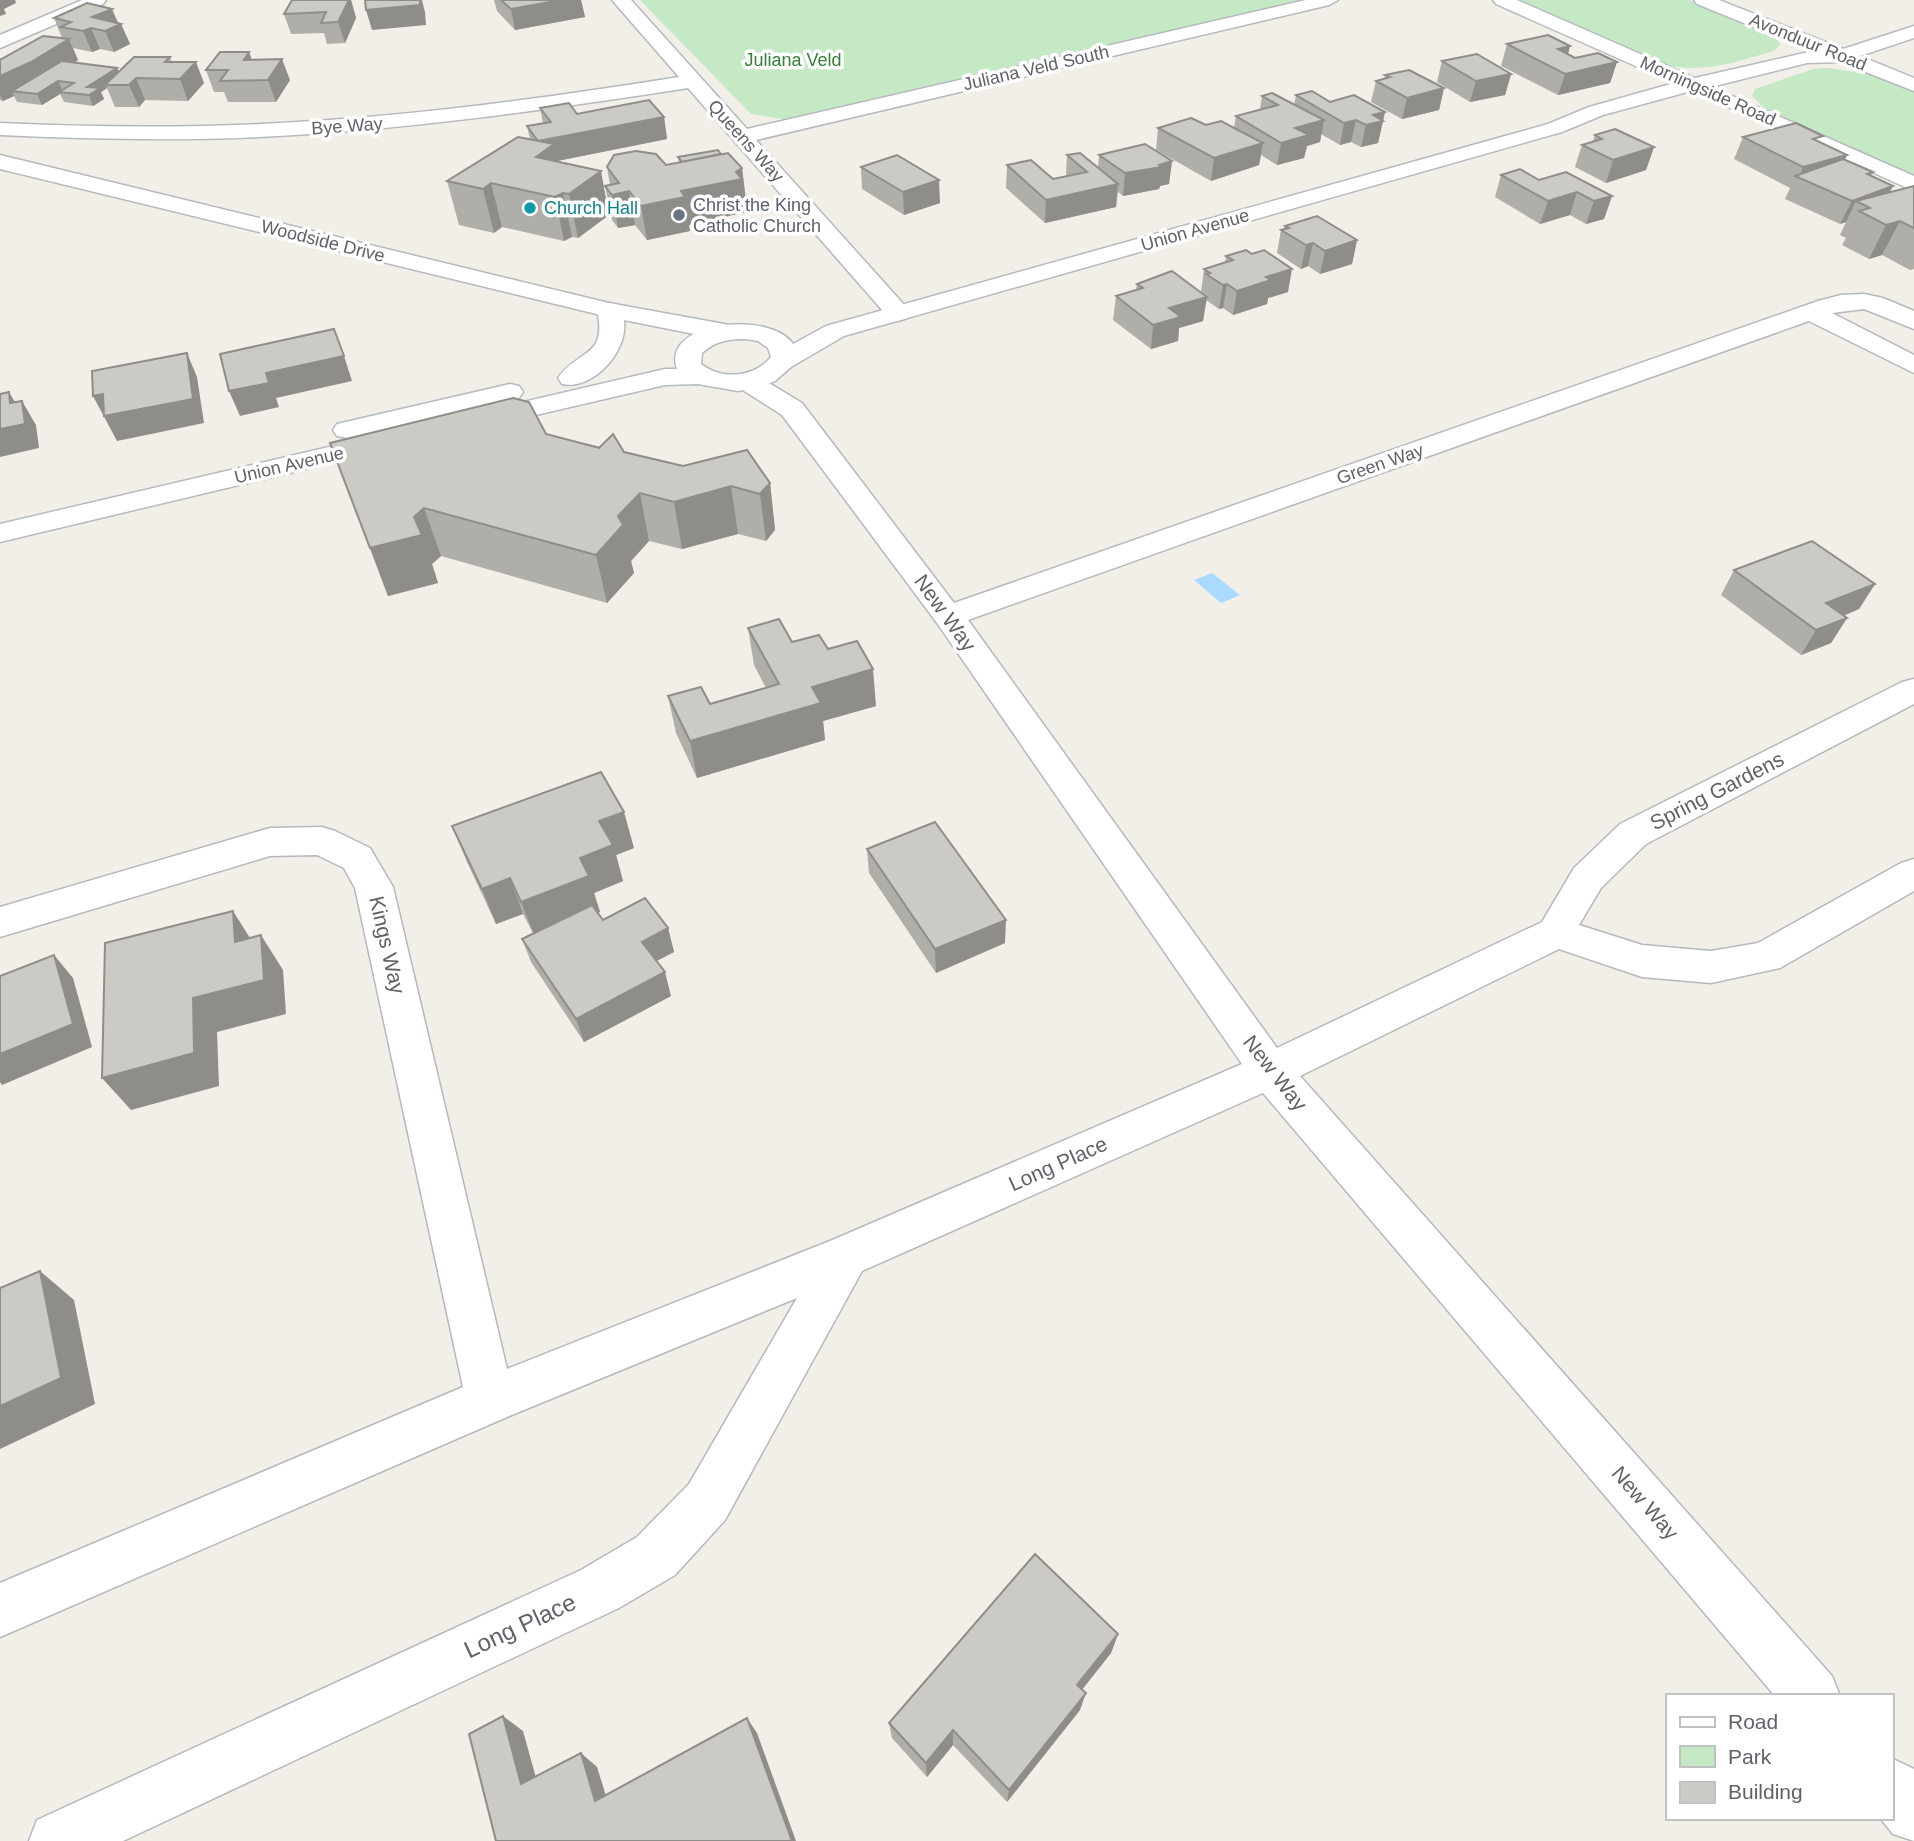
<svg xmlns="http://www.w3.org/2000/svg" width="1914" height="1841" font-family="Arial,sans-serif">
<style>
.green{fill:#c5e8c5}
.water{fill:#aadaff}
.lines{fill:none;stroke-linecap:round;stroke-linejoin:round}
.street-casing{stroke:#b5b8bc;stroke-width:3}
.secondary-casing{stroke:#b6babf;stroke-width:3}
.street{fill:#fff;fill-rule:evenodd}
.secondary{fill:#fff;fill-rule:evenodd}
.wall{fill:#afaea9}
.shaded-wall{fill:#8f8d8a}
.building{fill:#cccac5;stroke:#8f8d8a;stroke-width:2}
.culture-dot{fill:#0f9aa8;stroke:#fff;stroke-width:2.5}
.worship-dot{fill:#6b7280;stroke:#fff;stroke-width:2.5}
.labels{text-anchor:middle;stroke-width:7;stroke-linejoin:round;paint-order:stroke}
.far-street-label{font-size:18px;fill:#5f6368;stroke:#fff}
.far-park-label{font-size:18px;fill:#348238;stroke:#fff}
.far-worship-label{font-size:18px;fill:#5b616d;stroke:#fff;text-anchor:start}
.far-culture-label{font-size:18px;fill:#0d838f;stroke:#fff;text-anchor:start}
.street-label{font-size:21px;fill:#5f6368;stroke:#fff}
.near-street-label{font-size:24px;fill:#5f6368;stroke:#fff}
</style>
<rect width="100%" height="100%" fill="#f1efe8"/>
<g class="green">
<polygon points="640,0 1306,0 794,121 751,114"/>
<path d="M1515,0h175l77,32 10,6 3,7 -6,6c-43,12 -72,24 -116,12z"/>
<polygon points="1828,68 1875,75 1914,91 1914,177 1768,112 1752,96 1755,89 1813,69"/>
</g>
<polygon class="water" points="1212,573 1240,595 1221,603 1194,580"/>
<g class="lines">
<defs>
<g id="street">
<polygon points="82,0 106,0 103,4 0,48 0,35"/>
<path d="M612,0h19l116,129 559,-129h32l-9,5 -573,135 151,168 4,5 -4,5 -9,3 -9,-3 -201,-230c-142,22 -284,42 -428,49 -87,4 -173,2 -260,-2v-12c87,4 174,5 261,1 140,-6 279,-25 418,-47z"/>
<polygon points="1710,86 1914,176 1914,191 1703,96 1700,92 1703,88"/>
<polygon points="0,155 609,303 724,324 733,327 737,332 733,337 724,340 609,317 0,169"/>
<polygon points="1864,294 1883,298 1914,311 1914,329 1864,309 1832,313 1914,355 1914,373 1809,321 968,620 1277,1048 1542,922 1574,868 1620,824 1902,682 1914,679 1914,704 1646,844 1601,888 1579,925 1642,945 1711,951 1758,943 1901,863 1914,859 1914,891 1780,968 1711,983 1642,977 1559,949 1300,1076 1832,1676 1840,1696 1775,1696 1263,1093 862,1271 725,1520 675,1575 619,1608 123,1841 29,1841 37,1820 581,1570 637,1537 689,1484 797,1298 507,1417 0,1637 0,1583 463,1387 355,888 344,868 317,855 270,856 0,937 0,907 270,828 322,827 335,831 370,848 393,887 507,1369 830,1241 1242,1064 937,623 782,415 738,387 734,381 738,375 747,373 756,375 802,403 954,603 1818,301 1841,295"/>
<polygon points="1891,1758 1914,1769 1914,1841 1893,1834 1880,1818 1891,1818"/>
</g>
<g id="secondary">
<path d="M1493,0h24l178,78 118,-27 -116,-47 -3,-4h25l124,49 71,-23v12l-54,18 54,22v13l-74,-29 -33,1 -96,24 -2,5 -7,2 -11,-3 -88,24 -41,17 -718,204 -53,31 -16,14 -13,5 -24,5 -40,-7 -33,1 -185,43 -10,-2 -4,-6 4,-6 10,-2 185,-43h12c-17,-48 93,-59 116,-25l33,-18 722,-202 41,-17 85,-24 -178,-79zM746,339l12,2 10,7 3,9c-17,21 -50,23 -70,7l1,-11c13,-12 27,-14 44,-14z"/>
<path d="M609,303l9,2c23,33 -21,87 -56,79l-4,-6c20,-29 50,-20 39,-68l3,-5z"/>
<polygon points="510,384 519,386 523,392 519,398 347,438 337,436 333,430 337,424"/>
<polygon points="384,434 394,436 398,442 394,448 0,542 0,524"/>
</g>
</defs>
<use href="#street" class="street-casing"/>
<use href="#secondary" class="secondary-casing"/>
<use href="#street" class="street"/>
<use href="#secondary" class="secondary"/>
</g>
<g class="wall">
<polygon points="292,0 351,0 356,18 345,43 327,44 324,33 291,34 284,14"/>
<polygon points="494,0 581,0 585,17 515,30 497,11"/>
<polygon points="54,18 121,24 130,44 114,52 100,49 92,52 73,48 78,60 74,63 117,68 119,72 170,57 172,62 204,83 188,101 145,100 139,107 115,107 107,88 101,92 104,99 93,106 64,102 60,94 42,105 17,102 14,96 3,101 0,100 0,60 62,38"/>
<polygon points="1507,44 1570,46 1568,54 1575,58 1617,62 1610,83 1558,95 1501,66"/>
<polygon points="252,60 290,80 276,102 228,102 224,92 214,92 206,70"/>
<polygon points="1442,61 1511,74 1505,95 1470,102 1437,82"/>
<polygon points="1385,75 1444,88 1439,110 1402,119 1371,102 1376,81 1384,79"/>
<polygon points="1296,95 1385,112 1378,143 1361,147 1351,142 1340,145 1321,134 1320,142 1307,146 1304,158 1277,165 1261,155 1259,165 1211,181 1156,150 1158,128 1206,125 1234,128 1236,116 1260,109 1262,96 1294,105"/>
<polygon points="540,108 577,114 664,117 667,139 557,161 609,215 578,238 572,237 564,241 502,227 494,233 459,225 447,181 530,139 527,126 543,123"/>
<polygon points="1595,135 1654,147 1646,170 1606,183 1575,167 1582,145 1593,141"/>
<polygon points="1743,137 1820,142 1845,160 1873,172 1871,176 1890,192 1914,186 1914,269 1910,270 1882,255 1869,259 1842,245 1846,238 1840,235 1846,222 1840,224 1785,199 1790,188 1734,159"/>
<polygon points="721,154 742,168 746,201 745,202 746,212 689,225 690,231 647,240 635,225 618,228 612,220 605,186 610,185 607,167 666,165 679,163 678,157"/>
<polygon points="1067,155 1098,168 1099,155 1172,161 1169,184 1160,186 1159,189 1123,196 1118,192 1116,207 1045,223 1006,188 1007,165 1053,179 1066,176"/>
<polygon points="861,167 940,203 904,215 862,189"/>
<polygon points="1501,175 1539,180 1612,196 1604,219 1586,224 1570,215 1540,224 1495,197"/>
<polygon points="1285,226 1357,240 1352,264 1320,274 1308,266 1301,269 1277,253 1281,230 1284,229"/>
<polygon points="1226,256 1288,292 1268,298 1267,304 1233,315 1223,308 1219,309 1206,300 1203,321 1179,328 1178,341 1151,349 1113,320 1116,296 1136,290 1137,284 1201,292 1204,269 1225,262"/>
<polygon points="546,434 683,466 770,483 775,530 766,541 738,534 682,549 649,541 631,561 634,573 607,603 441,556 432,564 438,583 388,596 330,443"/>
<polygon points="1734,570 1875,584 1859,609 1844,616 1847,618 1831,643 1801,655 1721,595"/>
<polygon points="748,628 792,642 828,649 876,706 823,721 825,740 697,778 676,733 668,696 710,704 766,688 754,665"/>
<polygon points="452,826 634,848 616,855 623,881 594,893 600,912 597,913 603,920 668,928 674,952 656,961 671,996 584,1042 531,962 522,939 533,933 523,914 496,924 467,862"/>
<polygon points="867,849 1005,943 936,973 869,873"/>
<polygon points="1118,1634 1111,1653 1082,1690 1080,1710 1007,1802 953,1745 927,1777 892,1738 889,1723"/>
</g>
<g class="shaded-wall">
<polygon points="0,0 15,0 16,3 4,9 6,14 0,16"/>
<polygon points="349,0 351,0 356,18 345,43 338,22"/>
<polygon points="422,0 425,12 426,25 372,30 366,10"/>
<polygon points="561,0 581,0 585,17 515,30 511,9"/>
<polygon points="112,9 119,25 121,24 130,44 114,52 105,31 92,17"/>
<polygon points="91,28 100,49 92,52 83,31"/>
<polygon points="69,39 78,60 41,83 12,91 14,96 3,101 0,95 0,76"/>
<polygon points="1570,46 1564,68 1558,49"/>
<polygon points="249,52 257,73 251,81 244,60"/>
<polygon points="282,59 290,80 276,102 268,80"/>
<polygon points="196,62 204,83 188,101 180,79"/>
<polygon points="1617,62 1610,83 1558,95 1565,74"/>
<polygon points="117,68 122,79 105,85 107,88 101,92 104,99 93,106 89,95 87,87"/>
<polygon points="1511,74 1505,95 1470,102 1476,81"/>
<polygon points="136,78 145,100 139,107 129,85"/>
<polygon points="58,81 63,92 59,92 60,94 42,105 37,94"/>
<polygon points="1444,88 1439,110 1402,119 1407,98"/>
<polygon points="1385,112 1378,143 1361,147 1366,125 1373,115"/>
<polygon points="664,117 667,139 557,161 563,188 536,157 538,141"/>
<polygon points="1324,120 1320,142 1307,146 1304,158 1277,165 1281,143 1295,128"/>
<polygon points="1356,120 1351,142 1340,145 1344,123"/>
<polygon points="1263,143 1259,165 1211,181 1214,158"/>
<polygon points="1654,147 1646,170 1606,183 1613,160"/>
<polygon points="1847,155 1837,178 1799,178 1803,167"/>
<polygon points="1172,161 1169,184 1160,186 1159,189 1123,196 1125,173"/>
<polygon points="742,168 746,201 745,202 746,212 689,225 690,231 647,240 641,206 736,172"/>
<polygon points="601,171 609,215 578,238 569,194"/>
<polygon points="939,180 940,203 904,215 903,192"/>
<polygon points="491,183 502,227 494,233 483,189"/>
<polygon points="1118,184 1116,207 1045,223 1046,200"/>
<polygon points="1893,186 1881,209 1870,208 1856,201 1846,222 1840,224 1852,201"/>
<polygon points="629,191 635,225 618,228 612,195"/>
<polygon points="1577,192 1570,215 1540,224 1548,201"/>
<polygon points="563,193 572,237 564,241 555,197"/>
<polygon points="1612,196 1604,219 1586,224 1594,201"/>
<polygon points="1900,221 1882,255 1869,259 1886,225"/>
<polygon points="1357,240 1352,264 1320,274 1325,251"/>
<polygon points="1313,243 1308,266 1301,269 1306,245"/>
<polygon points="1292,269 1288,292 1268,298 1267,304 1233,315 1237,291 1266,277"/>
<polygon points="1227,284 1223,308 1219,309 1223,285"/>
<polygon points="1207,297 1203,321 1179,328 1178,341 1151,349 1153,325 1169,308"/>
<polygon points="187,353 197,377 204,423 117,441 93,396"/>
<polygon points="344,356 352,381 276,398 279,407 240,416 229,391 266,373"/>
<polygon points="9,392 23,416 22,401 36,425 39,448 0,457 0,429 10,403"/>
<polygon points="770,483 775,530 766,541 760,494"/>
<polygon points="731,486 738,534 682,549 674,502"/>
<polygon points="640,493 649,541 631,561 634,573 607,603 596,555 618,516"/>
<polygon points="424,508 441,556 432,564 438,583 388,596 370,548 414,517"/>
<polygon points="1875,584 1859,609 1811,628 1826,603"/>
<polygon points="1847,618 1831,643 1801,655 1816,630"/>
<polygon points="873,669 876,706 823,721 825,740 697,778 690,741 812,687"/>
<polygon points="624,812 634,848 616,855 623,881 594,893 600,912 535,937 521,902 580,858 599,821"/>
<polygon points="510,878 523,914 496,924 482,889"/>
<polygon points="233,911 255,946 235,942"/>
<polygon points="1006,920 1005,943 936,973 935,949"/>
<polygon points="668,928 674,952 649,965 642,942"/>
<polygon points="261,935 283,970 286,1014 217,1032 219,1086 131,1110 102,1078 193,998"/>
<polygon points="54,955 73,978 92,1047 2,1085 0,1082 0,1054"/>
<polygon points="665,972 671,996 584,1042 576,1019"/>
<polygon points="40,1271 74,1300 95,1404 0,1449 0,1406"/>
<polygon points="1118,1634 1111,1653 1072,1702 1077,1685"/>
<polygon points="1086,1693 1080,1710 1007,1802 1009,1790"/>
<polygon points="503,1716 523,1731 541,1796 521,1784"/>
<polygon points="747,1718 757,1733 796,1841 792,1841"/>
<polygon points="953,1730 953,1745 927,1777 926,1763"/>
<polygon points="581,1753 597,1767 611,1812 595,1801"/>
</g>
<g class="building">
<polygon points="292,0 349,0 338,22 321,23 326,12 284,14"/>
<polygon points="365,0 420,0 420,5 366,10"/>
<polygon points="501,0 561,0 511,9"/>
<polygon points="87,3 112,9 92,17 121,24 105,31 91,28 83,31 61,27 71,22 54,18"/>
<polygon points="1548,35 1570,46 1558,49 1575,58 1598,53 1617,62 1565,74 1507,44"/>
<polygon points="43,36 69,39 31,62 0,76 0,60"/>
<polygon points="220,52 249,52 244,60 282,59 268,80 220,81 228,70 206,70"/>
<polygon points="1477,54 1511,74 1476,81 1442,61"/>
<polygon points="134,57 170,57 165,62 196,62 180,79 136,78 129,85 105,85"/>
<polygon points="62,61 117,68 87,87 100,88 89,95 59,92 74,83 58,81 37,94 12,91"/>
<polygon points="1409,70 1444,88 1407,98 1376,81 1390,77 1385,75"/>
<polygon points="1312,91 1330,102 1354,95 1385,112 1373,115 1383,121 1366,125 1356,120 1344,123 1296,95"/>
<polygon points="1272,93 1324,120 1295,128 1309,135 1281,143 1236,116 1278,105 1262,96"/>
<polygon points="649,100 664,117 538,141 527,126 551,122 540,108 569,103 577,114"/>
<polygon points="1191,118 1206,125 1221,121 1263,143 1214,158 1158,128"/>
<polygon points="1796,123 1823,136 1813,139 1847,155 1803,167 1743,137"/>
<polygon points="1615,129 1654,147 1613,160 1582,145 1602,139 1595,135"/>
<polygon points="518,137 554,144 536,157 601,171 569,194 563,193 555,197 491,183 483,189 447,181"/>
<polygon points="1145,144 1172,161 1159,165 1162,167 1125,173 1099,155"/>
<polygon points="718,150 721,154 682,162 678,157"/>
<polygon points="636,151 656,154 666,165 728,153 742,168 736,172 742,179 681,191 685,197 641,206 629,191 612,195 605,186 619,183 607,167 614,155"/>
<polygon points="1080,153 1118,184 1046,200 1007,165 1031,160 1053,179 1087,172 1067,155"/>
<polygon points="897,155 939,180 903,192 861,167"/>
<polygon points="1843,159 1873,172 1867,174 1893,186 1852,201 1795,176"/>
<polygon points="1520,169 1539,180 1566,172 1612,196 1594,201 1577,192 1548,201 1501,175"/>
<polygon points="1914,186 1914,228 1900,221 1886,225 1859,211 1870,208 1856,201"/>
<polygon points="1317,216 1357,240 1325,251 1313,243 1306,245 1281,230 1289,228 1285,226"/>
<polygon points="1246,250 1252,254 1264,250 1292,269 1266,277 1271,280 1237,291 1227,284 1223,285 1206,274 1210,273 1204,269 1233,260 1226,256"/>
<polygon points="1172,271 1207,297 1169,308 1181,317 1153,325 1116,296 1143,288 1137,284"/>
<polygon points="334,329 344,356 266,373 269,383 229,391 220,354"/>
<polygon points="187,353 193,399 104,416 103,394 93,396 92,371"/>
<polygon points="9,392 10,403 22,401 25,424 0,429 0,394"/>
<polygon points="513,398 529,402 546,434 599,448 613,434 624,452 683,466 747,450 770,483 760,494 731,486 674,502 640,493 618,516 623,525 596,555 424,508 414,517 422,535 370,548 330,443"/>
<polygon points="1812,541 1875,584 1826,603 1847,618 1816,630 1734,570"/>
<polygon points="779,619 792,642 819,635 828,649 857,641 873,669 812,687 821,703 690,741 668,696 701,687 710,704 779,684 748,628"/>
<polygon points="601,772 624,812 599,821 613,845 580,858 589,876 521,902 510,878 482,889 452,826"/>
<polygon points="935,822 1006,920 935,949 867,849"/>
<polygon points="645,898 668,928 642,942 665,972 576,1019 522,939 592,905 603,920"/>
<polygon points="233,911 235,942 261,935 264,980 193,998 194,1053 102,1078 105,943"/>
<polygon points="54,955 73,1024 0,1054 0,976"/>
<polygon points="40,1271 61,1378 0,1406 0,1288"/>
<polygon points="1035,1554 1118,1634 1077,1685 1086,1693 1009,1790 953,1730 926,1763 889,1723"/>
<polygon points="503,1716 521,1784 581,1753 595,1801 747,1718 792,1841 496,1841 469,1734"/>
</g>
<circle class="culture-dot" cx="530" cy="208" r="7"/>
<circle class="worship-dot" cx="679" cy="215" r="7"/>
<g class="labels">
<g class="far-street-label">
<text transform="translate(1808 42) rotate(22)" y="6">Avonduur Road</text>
<text transform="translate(1036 68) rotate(-13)" y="6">Juliana Veld South</text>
<text transform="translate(1708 91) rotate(24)" y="6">Morningside Road</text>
<text transform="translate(347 126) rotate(-4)" y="6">Bye Way</text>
<text transform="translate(746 141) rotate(48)" y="6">Queens Way</text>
<text transform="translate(1195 230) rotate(-16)" y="6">Union Avenue</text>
<text transform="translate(323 241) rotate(14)" y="6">Woodside Drive</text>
<text transform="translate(1380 464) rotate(-19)" y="6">Green Way</text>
<text transform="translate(289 465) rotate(-13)" y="6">Union Avenue</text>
</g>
<g class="far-park-label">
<text x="793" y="66">Juliana Veld</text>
</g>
<g class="far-worship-label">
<text x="693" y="211">Christ the King<tspan x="693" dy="21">Catholic Church</tspan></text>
</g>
<g class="far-culture-label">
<text x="544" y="214">Church Hall</text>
</g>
<g class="street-label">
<text transform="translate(945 613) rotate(54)" y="7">New Way</text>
<text transform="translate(1717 791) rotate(-27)" y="7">Spring Gardens</text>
<text transform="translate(387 945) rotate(77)" y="7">Kings Way</text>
<text transform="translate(1275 1073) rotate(52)" y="7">New Way</text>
<text transform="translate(1058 1164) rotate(-24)" y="7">Long Place</text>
<text transform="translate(1645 1503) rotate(49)" y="7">New Way</text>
</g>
<g class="near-street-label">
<text transform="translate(520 1626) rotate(-25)" y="8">Long Place</text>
</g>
</g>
<rect x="1666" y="1694" width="228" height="126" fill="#ffffff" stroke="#bfc1c3" stroke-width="2"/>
<rect x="1680" y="1717" width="35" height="10" fill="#ffffff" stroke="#bfc1c3" stroke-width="2"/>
<text x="1728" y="1729" font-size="21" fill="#5f6368">Road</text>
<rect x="1680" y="1746" width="35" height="21" fill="#c5e8c5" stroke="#bfc1c3" stroke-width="2"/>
<text x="1728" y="1764" font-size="21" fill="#5f6368">Park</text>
<rect x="1680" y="1782" width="35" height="21" fill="#cccac5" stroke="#bfc1c3" stroke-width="2"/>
<text x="1728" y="1799" font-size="21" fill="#5f6368">Building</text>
</svg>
